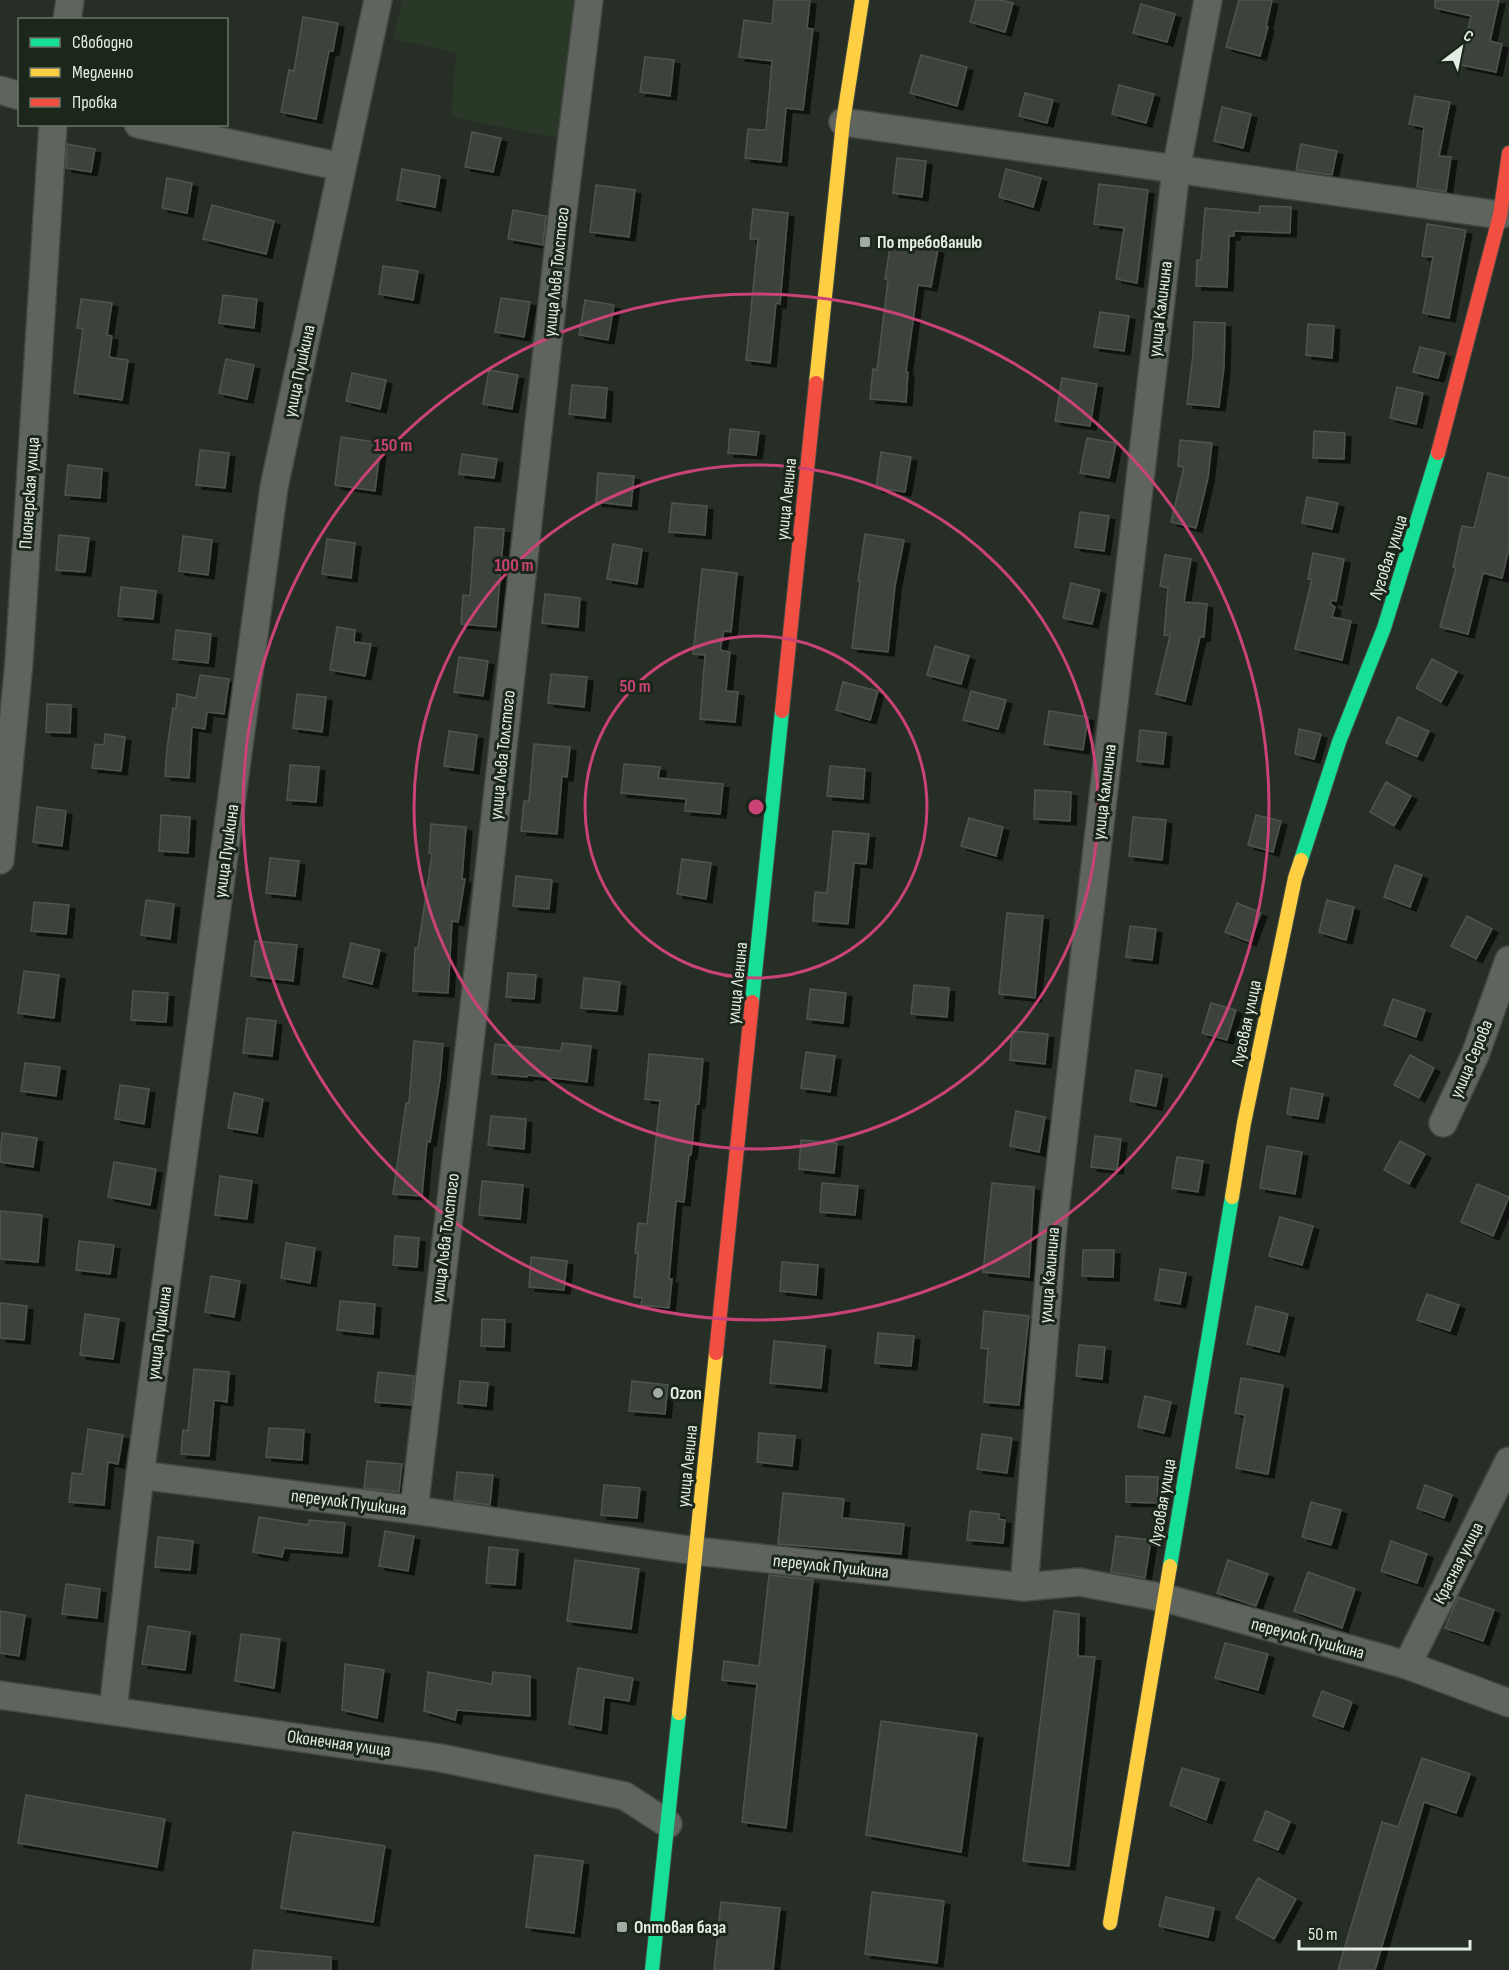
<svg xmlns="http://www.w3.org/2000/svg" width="1509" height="1970" font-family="'Sofia Sans Condensed',sans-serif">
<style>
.built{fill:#293827}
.building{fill:#3e433d;stroke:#4e544d;stroke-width:1.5;filter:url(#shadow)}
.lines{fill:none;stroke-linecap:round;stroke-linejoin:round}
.street-casing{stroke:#434942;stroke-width:30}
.fast-casing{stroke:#434942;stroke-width:16}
.slow-casing{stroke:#434942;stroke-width:16}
.jam-casing{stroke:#434942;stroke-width:16}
.street{stroke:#5f645f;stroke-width:27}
.fast{stroke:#16e098;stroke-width:14}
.slow{stroke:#ffcf43;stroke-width:14}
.jam{stroke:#f24e42;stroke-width:14}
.ring{fill:none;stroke:#c94376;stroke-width:3}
.poi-dot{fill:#a2aaa1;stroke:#1b271a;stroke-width:2}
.labels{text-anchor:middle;stroke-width:6;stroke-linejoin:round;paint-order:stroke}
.poi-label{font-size:18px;font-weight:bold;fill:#e4ede3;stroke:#1b271a;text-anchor:start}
.street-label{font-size:18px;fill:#e4ede3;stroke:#1b271a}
.centre{fill:#c94376;stroke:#1b271a;stroke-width:3}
.ring-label{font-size:18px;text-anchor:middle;font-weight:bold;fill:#c94376;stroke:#1b271a;stroke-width:6;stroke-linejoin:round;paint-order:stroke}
</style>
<defs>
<filter id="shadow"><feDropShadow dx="6" dy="4" stdDeviation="0" flood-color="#0009"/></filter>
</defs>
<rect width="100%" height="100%" fill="#272e26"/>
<polygon class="built" points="402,0 577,0 561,139 451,117 456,53 393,39"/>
<g class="building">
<polygon points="774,0 810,0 807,28 813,29 803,110 786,108 781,162 745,158 748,129 766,130 772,61 739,57 744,20 772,24"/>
<polygon points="976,0 1000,0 1013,3 1005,32 970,22"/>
<polygon points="1239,0 1272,0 1266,27 1268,27 1260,56 1226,47"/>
<polygon points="1435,0 1499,0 1490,41 1502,44 1496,72 1461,65 1471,16 1435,8"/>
<polygon points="1141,4 1175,14 1167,42 1133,33"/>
<polygon points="303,17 338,23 333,51 329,51 316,119 281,112 289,70 294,71"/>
<polygon points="921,55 967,67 957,106 910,93"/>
<polygon points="645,57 674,60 670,96 640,92"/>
<polygon points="1119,85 1154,94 1146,123 1112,114"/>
<polygon points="1025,93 1053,100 1047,123 1019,116"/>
<polygon points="1415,96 1450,102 1439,156 1451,157 1446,192 1417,187 1424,127 1409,124"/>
<polygon points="1222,107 1251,114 1243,148 1214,141"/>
<polygon points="472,132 501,138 493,172 465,167"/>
<polygon points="67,144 95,149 91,172 66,168"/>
<polygon points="1301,144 1337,151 1332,175 1296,170"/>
<polygon points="897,158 926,161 922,197 893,193"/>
<polygon points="402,169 440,176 435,207 397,200"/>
<polygon points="1006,169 1041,178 1033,207 999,197"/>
<polygon points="167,178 192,183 187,213 162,208"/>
<polygon points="1099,184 1148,190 1137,283 1116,279 1124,228 1094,224"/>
<polygon points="596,185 635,190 629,237 590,232"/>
<polygon points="212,205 274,221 266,254 203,239"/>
<polygon points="1260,206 1291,207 1290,233 1234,231 1234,236 1229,236 1227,287 1196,286 1197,260 1201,260 1205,208 1259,213"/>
<polygon points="753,209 788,213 780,304 776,303 770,363 746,360 758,239 750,239"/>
<polygon points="513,210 546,216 543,245 508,239"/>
<polygon points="1427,224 1466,230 1449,318 1423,313 1433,257 1422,256"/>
<polygon points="891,241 938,249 931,287 918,285 906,372 908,372 906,402 870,399 873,369 877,370 888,280 885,279"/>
<polygon points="383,266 418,271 413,300 379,294"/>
<polygon points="223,295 257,299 254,328 219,323"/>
<polygon points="501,298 530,302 524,337 495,332"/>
<polygon points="81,299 112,303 107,335 112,336 109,357 128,360 122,400 74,393 83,329 77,328"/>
<polygon points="585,300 614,305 608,340 579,335"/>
<polygon points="1100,312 1129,316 1124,351 1094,347"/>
<polygon points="1194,322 1225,323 1224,367 1219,407 1187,404 1193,354"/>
<polygon points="1308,324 1334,326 1332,358 1306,355"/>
<polygon points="1420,347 1445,353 1438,378 1413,372"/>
<polygon points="226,359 254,365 247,399 219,393"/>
<polygon points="489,370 518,375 512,409 483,404"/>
<polygon points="352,373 386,380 380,409 346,401"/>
<polygon points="1062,378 1097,384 1090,426 1055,421"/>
<polygon points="572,385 607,388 605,418 569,414"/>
<polygon points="1397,387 1423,393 1416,424 1390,418"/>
<polygon points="730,429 759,432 756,455 728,453"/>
<polygon points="1314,431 1345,433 1344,459 1313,458"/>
<polygon points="341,437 381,443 375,491 335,485"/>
<polygon points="1087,438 1116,443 1109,478 1080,473"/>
<polygon points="1180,440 1212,443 1208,478 1196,528 1171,522 1184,467 1178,466"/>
<polygon points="200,450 229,453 225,488 196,485"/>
<polygon points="881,452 911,457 905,492 876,488"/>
<polygon points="462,454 497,459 494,478 459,474"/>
<polygon points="68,465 102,469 100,498 65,495"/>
<polygon points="598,473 634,476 631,506 596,502"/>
<polygon points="1488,473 1509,478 1509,548 1502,578 1483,573 1468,634 1440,627 1456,567 1453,567 1462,526 1474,528"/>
<polygon points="1307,497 1338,503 1332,529 1302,523"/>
<polygon points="672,503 707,506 705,535 669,532"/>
<polygon points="1080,512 1109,516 1104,551 1075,547"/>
<polygon points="475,527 504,529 496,627 461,624 463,595 470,596"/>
<polygon points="865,534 904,540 895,586 888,652 852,648 860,581 858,581"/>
<polygon points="59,535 89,538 85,572 56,570"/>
<polygon points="183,536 212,540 208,575 179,571"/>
<polygon points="327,539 355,543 351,578 322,574"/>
<polygon points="613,544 642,549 637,584 607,579"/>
<polygon points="1313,553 1344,559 1336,601 1332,600 1330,604 1335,607 1332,617 1351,621 1342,660 1295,649 1312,579 1308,579"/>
<polygon points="1165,555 1191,559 1184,602 1207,604 1204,637 1200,637 1185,701 1156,694 1170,636 1164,635 1168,588 1160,586"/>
<polygon points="702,569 737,573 731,632 724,631 720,650 730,652 726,691 738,692 735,722 700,719 705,655 693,654"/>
<polygon points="1071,583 1100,590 1092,624 1063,618"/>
<polygon points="121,587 156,591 153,619 118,616"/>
<polygon points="545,594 580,598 578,627 542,623"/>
<polygon points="337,627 355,630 354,642 371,644 365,676 330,670"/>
<polygon points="176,630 211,634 208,663 173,659"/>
<polygon points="935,646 969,656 961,684 927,675"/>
<polygon points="459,657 488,661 483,696 454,692"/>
<polygon points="1432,659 1457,672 1441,702 1416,688"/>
<polygon points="551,674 587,677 584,707 548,703"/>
<polygon points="200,675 229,679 224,714 207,712 205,729 192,727 189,778 165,776 167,748 173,708 176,709 177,694 196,698"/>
<polygon points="843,682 878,691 870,720 836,710"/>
<polygon points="971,691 1006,700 998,729 963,720"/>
<polygon points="297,694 326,697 322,732 293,728"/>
<polygon points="47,704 71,705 70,733 46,732"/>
<polygon points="1049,711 1088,717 1083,750 1044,744"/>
<polygon points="1398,717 1429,731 1417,757 1386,743"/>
<polygon points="1299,729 1321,734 1314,759 1295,754"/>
<polygon points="1140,730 1166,733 1163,764 1137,761"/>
<polygon points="449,731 477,735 473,770 444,766"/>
<polygon points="105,734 125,737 121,771 92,768 95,744 104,745"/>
<polygon points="534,744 570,747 567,777 562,776 557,834 521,831 524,801 529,801"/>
<polygon points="624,764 660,767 658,778 723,784 720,814 685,811 686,799 621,793"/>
<polygon points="290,765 319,767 316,802 287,800"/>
<polygon points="830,766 865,769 863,799 827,796"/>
<polygon points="1386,782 1411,796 1394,826 1370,812"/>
<polygon points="1035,790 1071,792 1070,821 1034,819"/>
<polygon points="37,807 66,811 62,846 33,842"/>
<polygon points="161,815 190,817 188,853 159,851"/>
<polygon points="1256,815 1281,821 1273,852 1248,845"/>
<polygon points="1133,817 1166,820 1162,860 1129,856"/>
<polygon points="969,818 1003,827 996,856 961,846"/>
<polygon points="431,824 466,827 462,879 465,879 458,922 452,921 448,993 413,991 415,948 418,948 432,854 429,853"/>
<polygon points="833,831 869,834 866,864 854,863 848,924 813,921 815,892 827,893"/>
<polygon points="270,858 299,861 295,896 266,893"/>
<polygon points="682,859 711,863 706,899 677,894"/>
<polygon points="1395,865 1422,875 1410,907 1384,897"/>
<polygon points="516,876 552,880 549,909 513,906"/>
<polygon points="146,900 174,904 170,939 141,935"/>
<polygon points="1327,900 1354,907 1346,940 1319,932"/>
<polygon points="34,902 69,905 66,934 31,931"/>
<polygon points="1237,903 1261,913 1250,942 1225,932"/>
<polygon points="1007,913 1043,916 1035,998 999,994"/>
<polygon points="1467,916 1492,929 1476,959 1451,946"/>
<polygon points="1130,926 1156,929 1152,960 1126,957"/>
<polygon points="255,941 297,945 293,981 251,976"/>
<polygon points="351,943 380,950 372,984 343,977"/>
<polygon points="24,971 59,975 54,1018 18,1013"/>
<polygon points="508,973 536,975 534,999 506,997"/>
<polygon points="584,978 620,982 617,1011 581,1008"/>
<polygon points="914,985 949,988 947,1017 911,1014"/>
<polygon points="810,989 846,993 843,1023 807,1019"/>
<polygon points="133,991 168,993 166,1022 131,1020"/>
<polygon points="1393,999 1425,1010 1416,1037 1384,1025"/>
<polygon points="1211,1003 1236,1010 1227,1040 1202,1033"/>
<polygon points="247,1018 276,1021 272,1056 243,1053"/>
<polygon points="1012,1031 1048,1034 1045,1064 1010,1060"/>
<polygon points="414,1041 443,1044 440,1079 430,1142 427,1141 422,1196 393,1194 406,1103 409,1103"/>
<polygon points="562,1043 591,1046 587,1082 528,1075 527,1077 492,1074 495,1044 561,1051"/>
<polygon points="806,1052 835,1056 830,1092 801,1088"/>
<polygon points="649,1054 703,1059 699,1104 696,1104 691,1155 689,1155 684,1202 676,1201 669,1279 672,1279 669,1308 641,1305 642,1298 634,1297 638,1253 635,1253 638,1223 647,1224 660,1101 645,1099"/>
<polygon points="1410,1055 1434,1068 1419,1098 1394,1085"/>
<polygon points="25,1063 60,1067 56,1096 21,1091"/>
<polygon points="1136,1070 1162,1075 1156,1106 1130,1101"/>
<polygon points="120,1085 149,1089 144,1124 115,1119"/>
<polygon points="1291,1088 1323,1094 1318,1119 1287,1114"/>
<polygon points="234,1093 263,1099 257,1133 228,1128"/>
<polygon points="1016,1111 1045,1117 1039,1152 1010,1146"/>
<polygon points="491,1116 526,1119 524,1149 488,1145"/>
<polygon points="2,1133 37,1138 33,1167 0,1162"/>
<polygon points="1095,1136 1121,1139 1117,1170 1091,1167"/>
<polygon points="801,1140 837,1143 834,1173 799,1169"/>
<polygon points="1400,1141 1425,1154 1409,1184 1384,1170"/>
<polygon points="1267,1146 1302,1152 1295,1194 1260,1188"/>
<polygon points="1177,1157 1203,1161 1198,1192 1172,1188"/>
<polygon points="114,1162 156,1169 150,1205 108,1197"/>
<polygon points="220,1176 252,1181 247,1219 215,1215"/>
<polygon points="482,1181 523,1185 520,1219 479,1215"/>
<polygon points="822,1183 858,1186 855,1215 820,1212"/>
<polygon points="992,1183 1034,1187 1029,1277 983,1272"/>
<polygon points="1477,1184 1509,1197 1493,1236 1461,1222"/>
<polygon points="0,1211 42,1215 38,1262 0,1259"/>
<polygon points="1280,1217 1313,1226 1302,1265 1269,1256"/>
<polygon points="395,1236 419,1238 417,1267 393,1265"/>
<polygon points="79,1241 114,1245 110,1274 76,1270"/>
<polygon points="286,1243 315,1248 310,1283 281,1278"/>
<polygon points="1083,1250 1114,1250 1113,1277 1082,1276"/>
<polygon points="531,1257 567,1261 564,1290 529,1287"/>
<polygon points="782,1262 818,1265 816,1295 780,1291"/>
<polygon points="1160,1269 1186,1273 1180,1304 1155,1300"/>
<polygon points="211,1276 240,1281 234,1317 205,1312"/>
<polygon points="1427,1294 1459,1305 1450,1331 1417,1320"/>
<polygon points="340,1301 375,1304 373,1334 337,1330"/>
<polygon points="0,1303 27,1306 24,1340 0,1338"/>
<polygon points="1256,1306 1288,1314 1279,1352 1247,1344"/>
<polygon points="984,1311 1029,1316 1019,1405 984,1402 988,1349 981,1348"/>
<polygon points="85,1314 119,1319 113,1359 80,1355"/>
<polygon points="482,1319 505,1320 504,1347 481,1346"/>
<polygon points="878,1333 914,1336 911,1366 875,1363"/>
<polygon points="774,1341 825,1346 821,1388 770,1383"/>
<polygon points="1079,1345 1105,1347 1102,1379 1076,1376"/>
<polygon points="194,1369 229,1372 227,1402 214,1400 209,1456 181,1454 183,1430 188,1431"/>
<polygon points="378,1372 414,1376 411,1405 375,1402"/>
<polygon points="1241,1378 1283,1385 1268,1474 1236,1468 1245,1415 1235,1413"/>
<polygon points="460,1381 488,1383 486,1406 458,1403"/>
<polygon points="632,1381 668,1385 665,1414 629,1411"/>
<polygon points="1145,1396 1171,1402 1164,1433 1138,1427"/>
<polygon points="269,1428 304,1430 302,1460 266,1457"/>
<polygon points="88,1429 123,1435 118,1464 108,1462 104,1505 69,1502 72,1473 82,1474"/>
<polygon points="759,1433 795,1436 792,1466 757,1462"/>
<polygon points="982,1434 1012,1438 1007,1473 977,1469"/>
<polygon points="367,1461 402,1464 399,1492 364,1488"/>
<polygon points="457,1472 493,1475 490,1505 454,1500"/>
<polygon points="1126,1476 1158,1477 1157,1503 1126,1502"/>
<polygon points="604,1485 640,1488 637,1518 601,1515"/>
<polygon points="1425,1485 1452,1495 1444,1518 1417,1508"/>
<polygon points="783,1493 844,1499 842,1518 904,1524 901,1554 778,1544"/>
<polygon points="1311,1502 1341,1510 1331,1545 1302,1537"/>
<polygon points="970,1511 999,1514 999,1519 1005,1520 1003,1543 967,1540"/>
<polygon points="259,1517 308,1525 309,1520 345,1523 342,1553 284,1548 282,1557 253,1552"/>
<polygon points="385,1531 414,1536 408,1571 379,1566"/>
<polygon points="1116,1536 1151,1540 1145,1578 1111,1572"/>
<polygon points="158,1537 193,1541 190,1570 155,1567"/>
<polygon points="1391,1541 1427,1554 1417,1583 1381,1571"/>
<polygon points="489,1547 518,1550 515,1585 486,1583"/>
<polygon points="575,1560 639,1569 631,1629 567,1621"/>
<polygon points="1228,1560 1268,1574 1256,1606 1217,1593"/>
<polygon points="1308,1572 1355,1589 1342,1628 1294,1611"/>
<polygon points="769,1575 813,1580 786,1828 742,1822 757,1684 722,1680 724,1661 759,1666"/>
<polygon points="66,1584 100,1589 97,1618 62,1614"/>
<polygon points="1458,1597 1494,1610 1483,1641 1445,1628"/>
<polygon points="0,1611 25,1615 19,1656 0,1653"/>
<polygon points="1054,1611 1079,1614 1078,1656 1095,1657 1069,1866 1023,1861"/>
<polygon points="148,1626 190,1632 185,1670 142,1664"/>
<polygon points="241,1634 280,1639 274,1688 235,1681"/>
<polygon points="1225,1643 1268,1654 1258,1690 1215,1678"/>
<polygon points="345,1664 384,1670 377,1718 342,1710"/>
<polygon points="578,1668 633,1678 629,1701 604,1697 601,1730 569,1724"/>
<polygon points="428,1672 492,1684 493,1672 530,1676 530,1716 457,1710 455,1720 424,1711"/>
<polygon points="1322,1691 1352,1702 1343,1727 1313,1716"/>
<polygon points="881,1721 977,1734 961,1852 866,1835"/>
<polygon points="1422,1758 1470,1774 1456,1813 1424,1802 1375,1970 1338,1970 1382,1822 1398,1827"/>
<polygon points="1182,1768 1219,1779 1206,1820 1170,1805"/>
<polygon points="26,1795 165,1819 157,1867 18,1843"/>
<polygon points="1266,1811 1290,1822 1278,1850 1254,1840"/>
<polygon points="293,1832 385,1846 373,1922 281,1908"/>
<polygon points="535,1855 583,1861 574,1933 526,1927"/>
<polygon points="1258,1878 1296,1899 1274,1939 1236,1918"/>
<polygon points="872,1892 944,1901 937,1963 865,1954"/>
<polygon points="1166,1897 1214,1908 1208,1937 1159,1926"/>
<polygon points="721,1902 780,1908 773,1970 714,1970"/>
<polygon points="254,1950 331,1957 331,1970 252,1970"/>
</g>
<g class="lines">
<defs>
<g id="street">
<polyline points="67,20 70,0"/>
<polyline points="0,90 20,96"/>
<polyline points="843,122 1500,215"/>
<polyline points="138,124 342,167"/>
<polyline points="0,860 19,662 53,124"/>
<polyline points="1443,1123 1475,1055 1509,960"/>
<polyline points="140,1475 414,1510 696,1551 1024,1587 1079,1582 1165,1598 1407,1665 1509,1703"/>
<polyline points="414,1510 473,1016 559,243 589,0"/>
<polyline points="1024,1587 1053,1228 1176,170 1208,0"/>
<polyline points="1407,1665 1509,1461"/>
<polyline points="0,1695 441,1758 625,1796 668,1824"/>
<polyline points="113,1710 140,1475 274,487 378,0"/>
</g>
<g id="fast">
<polyline points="1301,860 1339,742 1384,628 1438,453"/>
<polyline points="752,1002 782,711"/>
<polyline points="1170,1566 1232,1197"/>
<polyline points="652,1970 679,1713"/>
</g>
<g id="slow">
<polyline points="816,383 843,122 862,0"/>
<polyline points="1232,1197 1244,1123 1295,878 1301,860"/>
<polyline points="679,1713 716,1353"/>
<polyline points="1110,1923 1170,1566"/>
</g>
<g id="jam">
<polyline points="1438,453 1500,215 1509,153"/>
<polyline points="782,711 816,383"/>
<polyline points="716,1353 752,1002"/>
</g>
</defs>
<use href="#street" class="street-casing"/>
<use href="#fast" class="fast-casing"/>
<use href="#slow" class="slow-casing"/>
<use href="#jam" class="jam-casing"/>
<use href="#street" class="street"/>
<use href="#fast" class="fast"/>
<use href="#slow" class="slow"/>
<use href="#jam" class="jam"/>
</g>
<g class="ring">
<circle cx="756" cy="807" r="171"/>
<circle cx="756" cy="807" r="342"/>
<circle cx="756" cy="807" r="513"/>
</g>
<g class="poi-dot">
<rect x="859" y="236" width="12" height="12" rx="3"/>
<circle cx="658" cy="1393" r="6"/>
<rect x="616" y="1921" width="12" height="12" rx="3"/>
</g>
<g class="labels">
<g class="poi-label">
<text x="877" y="248">По требованию</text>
<text x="670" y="1399">Ozon</text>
<text x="634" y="1933">Оптовая база</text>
</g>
<g class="street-label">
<text transform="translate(556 272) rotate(-84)" y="6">улица Льва Толстого</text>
<text transform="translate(1160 309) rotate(-83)" y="6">улица Калинина</text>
<text transform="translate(299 371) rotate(-78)" y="6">улица Пушкина</text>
<text transform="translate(29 493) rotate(-86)" y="6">Пионерская улица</text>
<text transform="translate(786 499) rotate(-84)" y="6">улица Ленина</text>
<text transform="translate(1388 557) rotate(-72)" y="6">Луговая улица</text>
<text transform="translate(502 755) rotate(-84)" y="6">улица Льва Толстого</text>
<text transform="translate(1104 792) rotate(-83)" y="6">улица Калинина</text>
<text transform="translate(226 851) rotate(-82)" y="6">улица Пушкина</text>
<text transform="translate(737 983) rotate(-84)" y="6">улица Ленина</text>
<text transform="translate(1246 1023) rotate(-78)" y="6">Луговая улица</text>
<text transform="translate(1471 1059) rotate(-67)" y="6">улица Серова</text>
<text transform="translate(445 1238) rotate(-83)" y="6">улица Льва Толстого</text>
<text transform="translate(1049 1275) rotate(-85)" y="6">улица Калинина</text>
<text transform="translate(159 1333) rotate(-82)" y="6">улица Пушкина</text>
<text transform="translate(687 1466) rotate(-84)" y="6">улица Ленина</text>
<text transform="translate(349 1502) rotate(7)" y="6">переулок Пушкина</text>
<text transform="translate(1162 1502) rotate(-80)" y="6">Луговая улица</text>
<text transform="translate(1458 1563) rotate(-63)" y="6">Красная улица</text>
<text transform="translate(831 1566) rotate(6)" y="6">переулок Пушкина</text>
<text transform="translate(1308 1638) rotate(15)" y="6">переулок Пушкина</text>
<text transform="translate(339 1743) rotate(8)" y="6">Оконечная улица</text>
</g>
</g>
<circle cx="756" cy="807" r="9" class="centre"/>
<g class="ring-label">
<text x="393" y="451">150 m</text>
<text x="514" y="571">100 m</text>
<text x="635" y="692">50 m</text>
</g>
<rect x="18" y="18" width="210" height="108" fill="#1b271a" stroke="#6b766a" stroke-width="1.5"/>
<rect x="30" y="38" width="30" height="9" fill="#16e098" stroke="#6b766a" stroke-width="1.5"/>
<text x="72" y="48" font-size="18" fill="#e4ede3">Свободно</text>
<rect x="30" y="68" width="30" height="9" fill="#ffcf43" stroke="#6b766a" stroke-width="1.5"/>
<text x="72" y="78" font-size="18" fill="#e4ede3">Медленно</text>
<rect x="30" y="98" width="30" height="9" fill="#f24e42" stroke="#6b766a" stroke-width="1.5"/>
<text x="72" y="108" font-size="18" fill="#e4ede3">Пробка</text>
<g transform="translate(1461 48) rotate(32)" stroke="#1b271a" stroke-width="4.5" paint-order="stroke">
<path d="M0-4.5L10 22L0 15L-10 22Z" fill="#e4ede3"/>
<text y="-9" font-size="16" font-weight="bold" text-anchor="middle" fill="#e4ede3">С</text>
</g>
<path d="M1299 1940v9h171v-9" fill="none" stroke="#e4ede3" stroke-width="3"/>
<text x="1308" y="1940" font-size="18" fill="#e4ede3" stroke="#1b271a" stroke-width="4.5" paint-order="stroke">50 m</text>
</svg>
